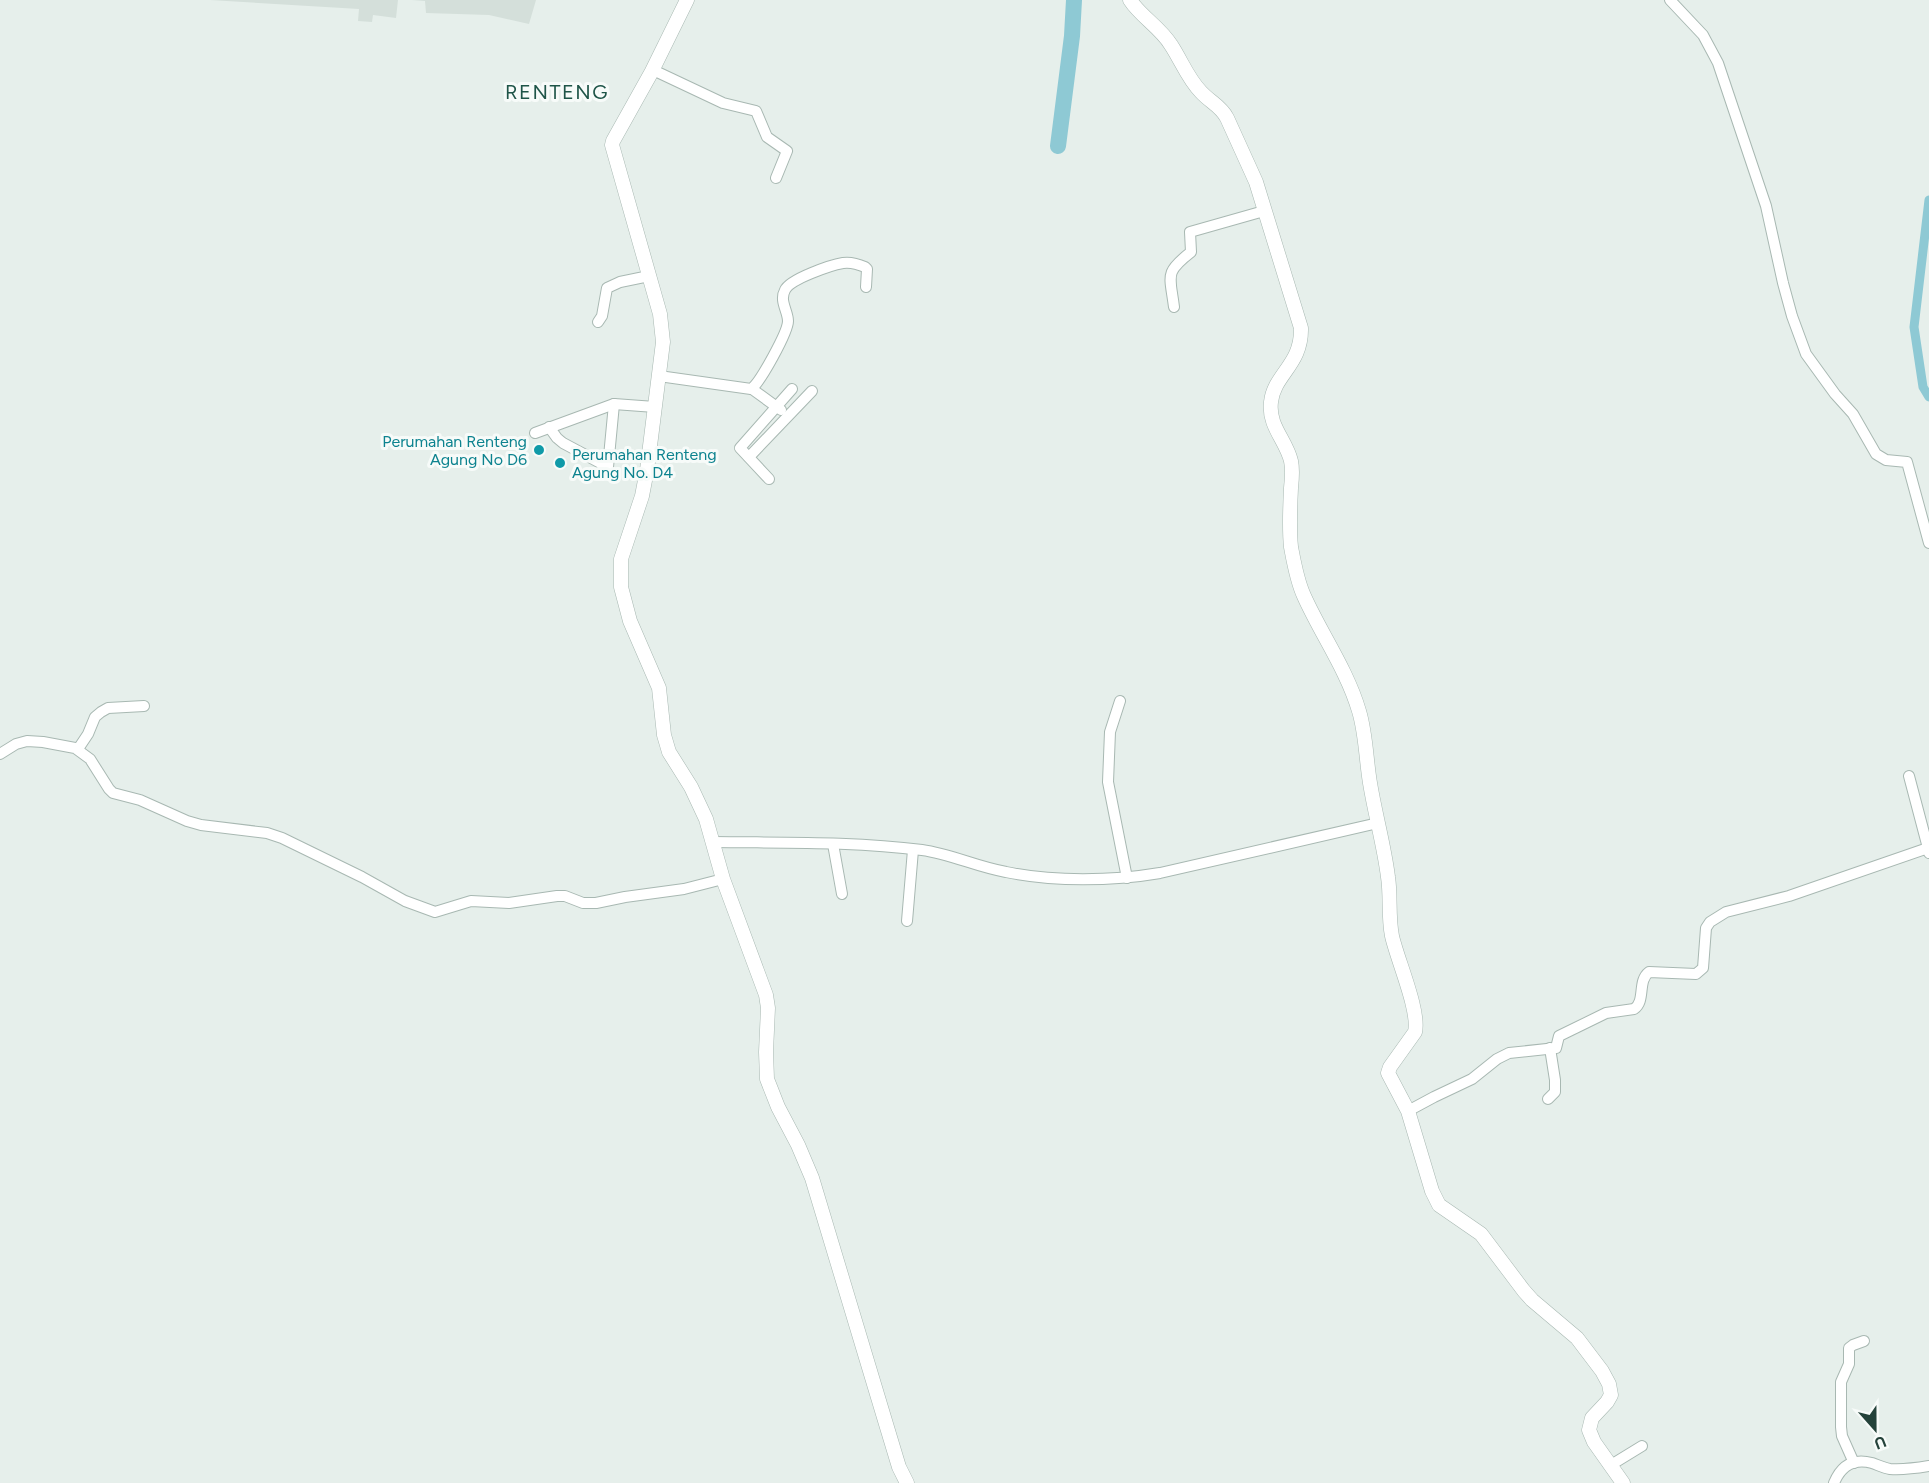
<svg xmlns="http://www.w3.org/2000/svg" width="1929" height="1483" font-family="Figtree,sans-serif">
<style>
.built{fill:#d4dfda}
.lines{fill:none;stroke-linecap:round;stroke-linejoin:round}
.canal{stroke:#8ec9d4;stroke-width:9}
.river{stroke:#8ec9d4;stroke-width:16}
.minor-casing{stroke:#a8b8b2;stroke-width:12}
.tertiary-casing{stroke:#a8b8b2;stroke-width:15}
.minor{stroke:#fff;stroke-width:10}
.tertiary{stroke:#fff;stroke-width:14}
.culture-dot{fill:#0f9aa8;stroke:#f7fbf9;stroke-width:2}
.labels{text-anchor:middle;stroke-width:6;stroke-linejoin:round;paint-order:stroke}
.culture-label{font-size:16px;fill:#0d838f;stroke:#f7fbf9;text-anchor:end}
.quarter-label{font-size:20px;letter-spacing:1.5px;fill:#1f5548;stroke:#f7fbf9}
</style>
<rect width="100%" height="100%" fill="#e6efeb"/>
<g class="built">
<polygon points="210,0 398,0 396,18 373,15 372,22 358,21 359,9"/>
<polygon points="412,0 536,0 529,24 489,15 426,13 425,1"/>
</g>
<g class="lines">
<polyline class="canal" points="1929,200 1914,327 1923,387 1929,397"/>
<polyline class="river" points="1058,146 1072,36 1074,0"/>
<defs>
<g id="minor">
<polyline points="1670,0 1703,35 1718,63 1766,206 1783,283 1792,316 1806,354 1835,394 1853,414 1876,454 1886,460 1907,462 1929,543"/>
<polyline points="653,70 723,103 756,111 767,137 787,151 776,178"/>
<path d="M1174,307c-4,-32 -10,-34 17,-55l-1,-20 74,-21"/>
<polyline points="598,322 602,316 607,288 620,282 649,276"/>
<path d="M659,376l92,13c9,-6 37,-57 37,-68 0,-10 -9,-20 -3,-31 5,-11 46,-25 58,-27 7,-1 15,1 22,4l2,2 -1,18"/>
<polyline points="752,389 781,410"/>
<polyline points="549,427 557,438 563,443 608,467 614,404"/>
<polyline points="535,433 614,404 655,407"/>
<polyline points="749,457 812,391"/>
<polyline points="769,479 740,448 792,389"/>
<polyline points="1120,701 1110,732 1108,782 1127,878"/>
<polyline points="78,749 88,734 95,717 101,712 108,708 144,706"/>
<polyline points="0,754 16,744 27,741 43,742 75,748 90,759 109,789 113,793 140,800 187,821 201,825 267,833 282,838 362,877 405,901 435,912 471,901 509,903 557,896 565,896 583,903 596,903 625,897 684,889 723,879"/>
<polyline points="1909,776 1928,848"/>
<path d="M712,842c70,1 141,-1 210,8 29,4 55,17 84,22 47,10 107,9 154,1l218,-50"/>
<polyline points="833,844 842,894"/>
<polyline points="907,921 913,850"/>
<polyline points="1548,1099 1555,1092 1555,1080 1550,1048"/>
<path d="M1408,1111l26,-14 38,-18 25,-20 12,-6 47,-5 3,-12 47,-23 28,-4c12,-8 3,-28 15,-37l47,2 7,-6 3,-40 4,-6 16,-10 63,-16 139,-48 1,5"/>
<polyline points="1854,1463 1842,1436 1841,1427 1841,1382 1849,1364 1849,1348 1853,1345 1864,1341"/>
<polyline points="1611,1465 1642,1446"/>
<path d="M1834,1483c7,-17 19,-25 38,-20 6,2 12,5 18,6 13,1 27,-1 39,-3"/>
</g>
<g id="tertiary">
<polyline points="687,0 651,73 613,141 612,145 660,314 663,342 647,470 642,496 621,559 621,587 630,621 659,688 664,735 669,752 691,787 706,819 723,879 766,995 768,1008 766,1052 767,1079 778,1107 798,1145 812,1178 886,1424 899,1467 907,1483"/>
<path d="M1130,0c11,17 30,27 41,45 10,15 17,34 30,47 9,10 20,14 26,26l29,64 45,146c1,37 -27,46 -30,74 -3,24 15,38 20,59 2,9 1,18 0,27 -1,20 -2,40 0,59 3,16 6,34 13,49 17,38 43,74 55,115 7,23 7,48 11,72 5,31 14,62 18,94 3,19 0,39 4,59 5,23 28,75 23,96l-25,35 -2,6 20,38 24,80 7,14 42,29 43,57 8,9 45,38 25,33 7,13 2,11 -4,7 -15,16 -3,12 5,12 29,41"/>
</g>
</defs>
<use href="#minor" class="minor-casing"/>
<use href="#tertiary" class="tertiary-casing"/>
<use href="#minor" class="minor"/>
<use href="#tertiary" class="tertiary"/>
</g>
<g class="culture-dot">
<circle cx="539" cy="450" r="6"/>
<circle cx="560" cy="463" r="6"/>
</g>
<g class="labels">
<g class="culture-label">
<text x="527" y="447">Perumahan Renteng<tspan x="527" dy="18">Agung No D6</tspan></text>
<text x="572" y="460" text-anchor="start">Perumahan Renteng<tspan x="572" dy="18">Agung No. D4</tspan></text>
</g>
<g class="quarter-label">
<text x="557" y="99">RENTENG</text>
</g>
</g>
<g transform="translate(1875 1429) rotate(159)" stroke="#f7fbf9" stroke-width="4.5" paint-order="stroke">
<path d="M0-4.5L10 22L0 15L-10 22Z" fill="#24423a"/>
<text y="-9" font-size="16" font-weight="bold" text-anchor="middle" fill="#24423a">U</text>
</g>
</svg>
